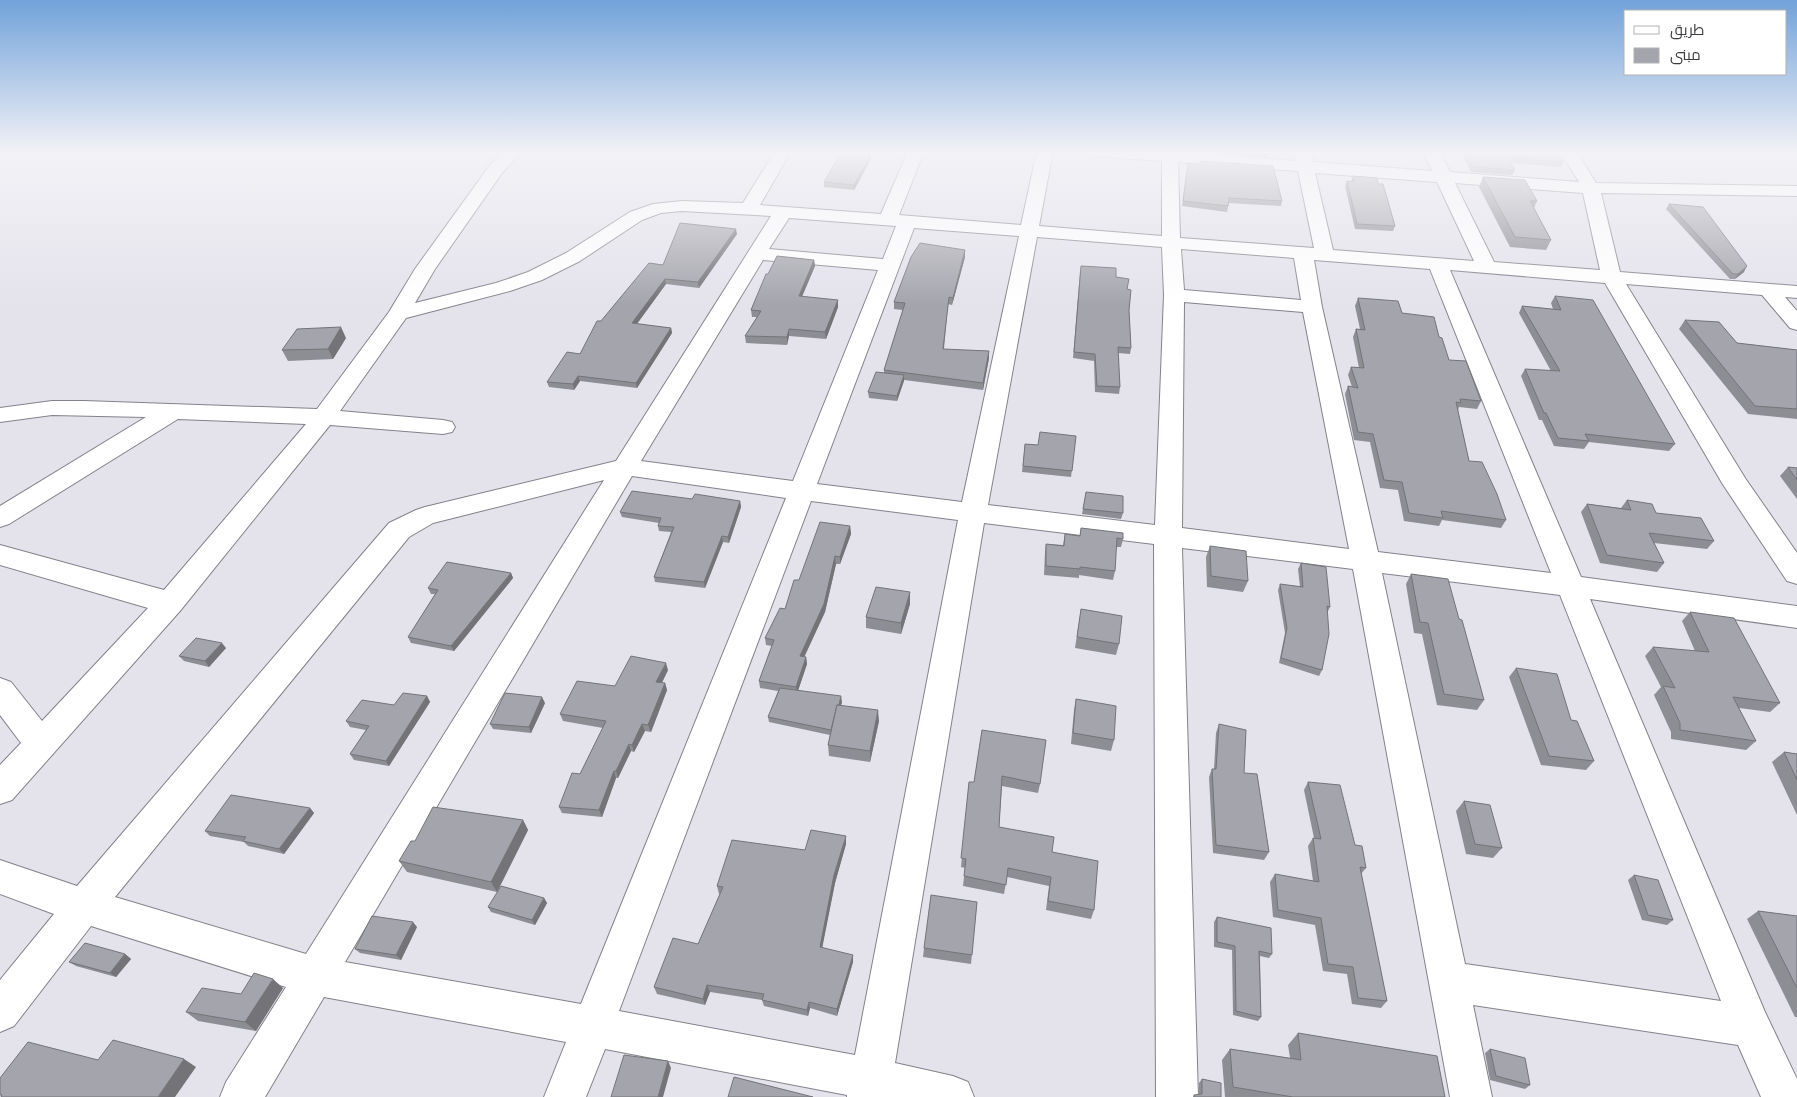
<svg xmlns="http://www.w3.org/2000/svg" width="1797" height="1097" font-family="Roboto,Cairo,sans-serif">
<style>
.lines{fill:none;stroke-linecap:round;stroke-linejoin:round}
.minor-casing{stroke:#83828b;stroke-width:2}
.minor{fill:#fff;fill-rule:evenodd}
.wall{fill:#8d8d94}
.shaded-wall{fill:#737378}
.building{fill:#a4a4ac;stroke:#737378}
</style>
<rect width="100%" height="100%" fill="#e4e3ec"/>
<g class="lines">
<defs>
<path id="minor" d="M505,151h18l-21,22 -67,96 -20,34 81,-20 32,-11 38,-19 64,-41 23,-8 29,-3 61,2 32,-52h16l-31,54 121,9 27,-63h16l-25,64 122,10 16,-74h16l-14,75 123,10v-75l-71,-5 -6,-2 -2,-3h95l118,10 -2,-10h16l3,11 119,9 -9,-20h16l11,21 129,10 -19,-31h16l20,32 201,3v10l-196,-3 19,79 177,14v12l-12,-1 12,14v19l-7,-2 -28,-33 -136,-11 119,194 52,75v31l-10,-3 -65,-98 -117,-200 -155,-13 131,307 216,29v22l-207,-29 175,413 32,67v18h-36l-23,-52 -265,-40 19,92h-42l-97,-528 -171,-21 16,549h-42l-2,-553 -170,-21 -89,540 58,13 15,6 6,15h-127v-2l-242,-46 -19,48h-42l22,-55 -242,-45 -59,100h-45l6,-15 60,-95 -195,-61 -77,100 -14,6v-52l54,-66 -54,-20v-34l77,26 312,-363 27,-13 9,-3 191,-46 155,-245 -89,-5 -21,2 -19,7 -62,41 -38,19 -32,11 -104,27 -66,93 103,9 9,2 3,5 -3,5 -9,2 -113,-9 -150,186 -168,189 -12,4v-39l21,-22 -21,-28v-37l11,4 31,39 106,-113 -148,-43v-20l164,45 142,-166 -128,-5 -169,105 -9,3v-21l146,-89 -94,-2 -52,7v-14l52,-7h32l233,8 72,-97 26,-43 75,-104zM1178,162l120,9 16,77 -134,-10zM1315,173l122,9 37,79 -141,-11zM1455,183l128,10 17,77 -106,-8zM789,218l107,8 -13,33 -114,-10zM914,228l105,8 -57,266 -145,-18zM1037,237l125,10 2,48 -9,230 -167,-20zM1181,249l113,9 7,42 -117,-10zM763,260l115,10 -85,211 -152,-20zM1314,260l116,9 121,304 -173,-21 -56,-245zM1184,302l119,10 46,237 -167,-21zM632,476l154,22 -205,506 -236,-42zM604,480l-298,474 -191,-57 294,-360 24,-14zM811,501l147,19 -103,535 -236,-44zM1382,573l178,22 161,406 -256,-37z"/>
</defs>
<use href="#minor" class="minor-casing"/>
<use href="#minor" class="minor"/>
</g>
<g class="wall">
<polygon points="1205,151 1269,151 1267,157"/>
<polygon points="1465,151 1555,151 1564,162 1561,167 1510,163 1515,170 1512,175 1471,172 1463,156"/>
<polygon points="871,154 871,159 854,190 824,187 824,182"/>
<polygon points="1200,161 1282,201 1281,206 1229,203 1227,212 1182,206 1188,163 1200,164"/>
<polygon points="1353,176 1378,184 1395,226 1393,231 1355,229 1345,186 1347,181 1351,182"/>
<polygon points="1483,177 1537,201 1534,208 1551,240 1546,250 1510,247 1479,187"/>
<polygon points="1669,204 1744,272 1735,279 1730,279 1666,209"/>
<polygon points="737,234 699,288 666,284 637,324 671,328 672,333 637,388 580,381 574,390 549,387 547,382 580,354 601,321 663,265"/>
<polygon points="965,257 952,305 948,304 944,349 989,358 983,390 904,380 897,401 869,398 868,392 884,373 884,370 903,310 894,309 894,302"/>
<polygon points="814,260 815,266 802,297 838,300 838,307 826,339 789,336 787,345 746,343 745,336 757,317 752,317 751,310 768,274"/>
<polygon points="1080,272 1116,277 1129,310 1131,348 1130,354 1118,353 1120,387 1119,394 1095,392 1094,361 1073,358"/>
<polygon points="1555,296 1675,444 1669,451 1589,442 1584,449 1554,446 1542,420 1539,420 1521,376 1525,369 1551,371 1519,313 1522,306 1553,309 1551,303"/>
<polygon points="1358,298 1402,313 1439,337 1449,360 1481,401 1477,409 1459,407 1458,410 1469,461 1506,520 1501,528 1442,520 1439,526 1404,521 1398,490 1380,488 1370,442 1354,440 1345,394 1348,386 1352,387 1348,375 1351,367 1359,368 1353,337 1356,329 1360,329 1355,306"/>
<polygon points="1685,320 1737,343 1797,350 1797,419 1748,414 1679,329"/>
<polygon points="346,338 333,359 288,361 282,350"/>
<polygon points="1076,436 1071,477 1022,472 1025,444 1038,445"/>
<polygon points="1788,467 1797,468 1797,499 1780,476"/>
<polygon points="1086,492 1123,513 1121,519 1082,514"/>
<polygon points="692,499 740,501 741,507 729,543 723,542 705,588 655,582 654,577 671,532 659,531 658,526 659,523 622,517 620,512"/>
<polygon points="1627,500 1656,513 1714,541 1707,549 1654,543 1664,563 1657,572 1600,563 1581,512 1587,504 1621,508"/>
<polygon points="850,526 851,534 840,564 836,564 825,612 804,657 806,657 807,664 798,690 842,702 841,705 879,721 870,762 829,756 828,745 830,735 769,722 768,717 778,691 760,688 759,681 772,646 766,645 765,638 785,609"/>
<polygon points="1081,528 1123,539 1121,547 1116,547 1115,571 1113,580 1079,575 1079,578 1044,575 1045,552 1046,544 1063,545 1065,534 1080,536"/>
<polygon points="1210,546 1248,581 1243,592 1207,587 1206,557"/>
<polygon points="1301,563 1330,607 1327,613 1322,670 1319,676 1279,663 1285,633 1278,590 1280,584 1300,587 1298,569"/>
<polygon points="511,573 513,578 454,651 411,643 408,637 435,594 431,594 428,588"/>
<polygon points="1411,574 1459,619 1484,700 1477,710 1437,705 1422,634 1414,633 1406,584"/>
<polygon points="910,604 901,634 866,628 866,617"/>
<polygon points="1081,609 1119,644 1116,655 1075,648"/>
<polygon points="1690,612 1780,703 1770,712 1739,708 1756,741 1746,750 1671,739 1671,732 1654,695 1661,687 1645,656 1653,647 1695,651 1682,621"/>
<polygon points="226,648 209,667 184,661 179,656"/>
<polygon points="1516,668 1571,720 1594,761 1586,770 1541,765 1509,677"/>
<polygon points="668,670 662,683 665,683 667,690 651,732 645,731 634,752 631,751 618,778 616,778 602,817 562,813 559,807 580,774 603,728 563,721 560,714 615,686"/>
<polygon points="427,696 430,702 389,766 354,760 350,754 366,730 350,727 346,721 394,705"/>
<polygon points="1076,699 1114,740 1111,751 1071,744 1074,710"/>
<polygon points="545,703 531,733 493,729 490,724"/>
<polygon points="1219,724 1244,773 1269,852 1264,860 1213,853 1209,777 1212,769 1214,769 1216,733"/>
<polygon points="982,730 1040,784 1038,793 1002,786 999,827 1052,852 1094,910 1091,919 1046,910 1049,886 1007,877 1004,894 963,886 965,868 961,867 969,782 974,782"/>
<polygon points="1784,752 1797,754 1797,815 1772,762"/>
<polygon points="1308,782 1355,845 1366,868 1361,874 1387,1001 1381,1008 1352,1004 1347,974 1323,971 1315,925 1273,917 1270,882 1275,874 1313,881 1308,846 1313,838 1314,838 1304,790"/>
<polygon points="1464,801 1502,848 1493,858 1466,854 1456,811"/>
<polygon points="310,808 314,813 284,854 248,846 244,842 210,836 205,831"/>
<polygon points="523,820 528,830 497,892 407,872 399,861 415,841"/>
<polygon points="846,844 835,883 822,947 853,962 837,1016 810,1008 808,1016 764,1006 762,1000 710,992 705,1005 657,994 654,987 698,944 720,894 719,894 717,886 805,850"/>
<polygon points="1634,875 1673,920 1667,925 1642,920 1628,880"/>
<polygon points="544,898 547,903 535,925 491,912 488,907"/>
<polygon points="977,902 971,964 923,957 924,948"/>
<polygon points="1758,911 1797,916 1797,1017 1795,1017 1747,919"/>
<polygon points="1217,917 1272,954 1269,958 1260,956 1261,1017 1258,1021 1233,1015 1232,950 1214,947 1214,922"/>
<polygon points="417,927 401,960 360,953 355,949"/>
<polygon points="125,954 131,959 116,977 76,966 69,962"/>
<polygon points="283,988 256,1031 198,1021 186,1012 241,994"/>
<polygon points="1298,1033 1445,1097 1225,1097 1222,1060 1230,1049 1290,1058 1288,1045"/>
<polygon points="1490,1049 1530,1085 1525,1089 1490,1080 1485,1053"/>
<polygon points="1202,1079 1221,1097 1193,1097 1194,1095 1199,1095 1199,1083"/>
</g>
<g class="shaded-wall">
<polygon points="871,154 871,159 854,190 854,185"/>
<polygon points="736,229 737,234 699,288 698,282"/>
<polygon points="965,250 965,257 952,305 953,298"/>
<polygon points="814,260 815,266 799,303 799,296"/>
<polygon points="1747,266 1744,272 1735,279 1738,274"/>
<polygon points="665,279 666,284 633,329 632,323"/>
<polygon points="838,300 838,307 826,339 825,332"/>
<polygon points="341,327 346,338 333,359 328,349"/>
<polygon points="671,328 672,333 637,388 636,383"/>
<polygon points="789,329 789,336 787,345 787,337"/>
<polygon points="989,351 989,358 983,390 983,383"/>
<polygon points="904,375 904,381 897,401 897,396"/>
<polygon points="578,376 580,381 574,390 573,384"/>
<polygon points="740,501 741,507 729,543 728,537"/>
<polygon points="850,526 851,534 840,564 840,557"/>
<polygon points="722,536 723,542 705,588 704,582"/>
<polygon points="835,556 836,564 825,612 801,664 800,656"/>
<polygon points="511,573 513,578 454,651 451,646"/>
<polygon points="910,592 910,604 901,634 901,623"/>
<polygon points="222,643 226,648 209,667 205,661"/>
<polygon points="806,657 807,664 797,694 796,687"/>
<polygon points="666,663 668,670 658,690 656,682"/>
<polygon points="665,683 667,690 651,732 648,725"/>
<polygon points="427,696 430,702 389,766 386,761"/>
<polygon points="841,696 842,702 832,735 831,730"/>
<polygon points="542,697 545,703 531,733 529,727"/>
<polygon points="878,710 879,721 870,762 870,751"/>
<polygon points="642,724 645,731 634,752 632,745"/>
<polygon points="629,744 631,751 618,778 616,771"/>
<polygon points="614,771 616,778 602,817 599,810"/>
<polygon points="310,808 314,813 284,854 279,849"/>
<polygon points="523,820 528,830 497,892 491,882"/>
<polygon points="846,836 846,844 835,883 821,954 820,947 834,875"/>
<polygon points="544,898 547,903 535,925 532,920"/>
<polygon points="413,922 417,927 401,960 396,955"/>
<polygon points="125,954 131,959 116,977 110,973"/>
<polygon points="853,955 853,962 837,1016 837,1009"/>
<polygon points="273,979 283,988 256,1031 245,1022"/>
<polygon points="707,985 710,992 705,1005 703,999"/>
<polygon points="809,1002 810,1008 808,1016 807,1010"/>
<polygon points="184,1059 196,1067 175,1097 158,1097"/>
<polygon points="668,1061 671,1068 663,1097 658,1097"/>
</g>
<g class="building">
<polygon points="842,151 871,154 854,185 824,182"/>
<polygon points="1465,151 1472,152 1472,151 1555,151 1564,162 1507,157 1515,170 1473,167"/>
<polygon points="1200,161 1273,166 1282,201 1229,198 1228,206 1183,201 1188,163 1200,164"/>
<polygon points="1353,176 1377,178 1378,184 1383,184 1395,226 1357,224 1347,181 1354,182"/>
<polygon points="1483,177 1525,180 1537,201 1530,201 1551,240 1515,237"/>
<polygon points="1669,204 1703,207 1747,266 1738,274 1733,274"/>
<polygon points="680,223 736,229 698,282 665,279 632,323 671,328 636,383 578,376 573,384 547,382 567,352 580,354 597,321 601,321 649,263 663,265"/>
<polygon points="920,243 965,250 953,298 949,297 943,349 989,351 983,383 884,370 905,303 894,302 911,257"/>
<polygon points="777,256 814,260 799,296 838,300 825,332 789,329 787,337 745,336 761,311 751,310 766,274 768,274"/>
<polygon points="1081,266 1116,268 1116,277 1129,279 1127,289 1131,290 1129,310 1131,348 1118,347 1120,387 1097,386 1095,354 1074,352"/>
<polygon points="1555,296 1593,300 1675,444 1585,434 1589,441 1558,438 1546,413 1544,413 1525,369 1560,371 1522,306 1561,310"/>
<polygon points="1358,298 1398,301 1402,313 1434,317 1439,337 1442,338 1449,360 1466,361 1481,401 1460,399 1461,403 1456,402 1469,461 1482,462 1497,494 1506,520 1441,511 1443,518 1409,513 1402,482 1384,480 1373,434 1358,432 1348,386 1358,388 1351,367 1364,368 1356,329 1365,330"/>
<polygon points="1685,320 1719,322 1737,343 1797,350 1797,409 1755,406"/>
<polygon points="341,327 328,349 282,350 297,329"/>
<polygon points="876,372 904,375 897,396 868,392"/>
<polygon points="1040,432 1076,436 1072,471 1023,466 1025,444 1038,445"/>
<polygon points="1788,467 1797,468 1797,480"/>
<polygon points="632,491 692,499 695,494 740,501 728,537 722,536 704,582 654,577 674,527 658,526 661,518 620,512"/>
<polygon points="1086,492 1123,496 1123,513 1083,509"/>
<polygon points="1627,500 1652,504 1656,513 1701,518 1714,541 1649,533 1664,563 1607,555 1587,504 1631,510"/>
<polygon points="820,522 850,526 840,557 835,556 824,604 800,656 806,657 796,687 759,681 774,640 765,638 780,608 785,609 794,580 799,580"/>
<polygon points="1081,528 1123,533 1123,539 1117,538 1115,571 1080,567 1080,569 1046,566 1046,544 1064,546 1065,534 1080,536"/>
<polygon points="1210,546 1246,551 1248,581 1211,576"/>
<polygon points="447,562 511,573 451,646 408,637 438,590 428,588"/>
<polygon points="1301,563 1326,567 1330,607 1327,606 1329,634 1322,670 1281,658 1287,628 1280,584 1303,587"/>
<polygon points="1411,574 1448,579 1459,619 1462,620 1484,700 1444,694 1428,623 1420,622"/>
<polygon points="876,587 910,592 901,623 866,617"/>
<polygon points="1081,609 1122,616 1119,644 1077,637"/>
<polygon points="1690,612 1734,618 1780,703 1733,697 1756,741 1680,730 1680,723 1663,686 1675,688 1653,647 1709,652"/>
<polygon points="196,638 222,643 205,661 179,656"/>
<polygon points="631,656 666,663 656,682 665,683 648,725 642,724 632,745 629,744 616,771 614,771 599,810 559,807 572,773 580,774 606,721 560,714 577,681 615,686"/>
<polygon points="1516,668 1557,674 1571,720 1577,721 1594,761 1549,756"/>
<polygon points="780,688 841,696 839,705 837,705 831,730 768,717"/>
<polygon points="403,693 427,696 386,761 350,754 369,726 346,721 362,700 394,705"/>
<polygon points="505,693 542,697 529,727 490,724"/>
<polygon points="1076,699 1116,706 1114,740 1073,733"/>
<polygon points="837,705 878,710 870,751 828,745"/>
<polygon points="1219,724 1246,730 1244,773 1257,774 1269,852 1216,845 1212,769 1216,769"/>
<polygon points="982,730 1046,740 1040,784 1002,776 999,827 1054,837 1052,852 1098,861 1094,910 1048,901 1051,877 1008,868 1006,885 964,876 966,859 961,858 969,782 974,782"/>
<polygon points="1784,752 1797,754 1797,780"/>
<polygon points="1308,782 1340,785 1355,845 1362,846 1366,868 1360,867 1387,1001 1358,998 1353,967 1328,964 1321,918 1278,910 1275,874 1319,882 1313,838 1321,839"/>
<polygon points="231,795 310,808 279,849 243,841 246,837 205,831"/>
<polygon points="1464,801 1490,805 1502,848 1475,844"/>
<polygon points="433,807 523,820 491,882 399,861 411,841 415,841"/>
<polygon points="811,830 846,836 834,875 820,947 853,955 837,1009 809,1002 807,1010 762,1000 764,994 707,985 703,999 654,987 673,938 698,944 723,887 717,886 732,840 805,850"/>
<polygon points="1634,875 1658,880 1673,920 1648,915"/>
<polygon points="501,886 544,898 532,920 488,907"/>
<polygon points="931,895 977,902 972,955 924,948"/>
<polygon points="1758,911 1797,916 1797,988"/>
<polygon points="372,916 413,922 396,955 355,949"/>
<polygon points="1217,917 1271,928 1272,954 1259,951 1261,1017 1236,1011 1235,946 1217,942"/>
<polygon points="85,943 125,954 110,973 69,962"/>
<polygon points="254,973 273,979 245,1022 186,1012 202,988 241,994"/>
<polygon points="1298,1033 1437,1056 1445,1097 1293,1097 1233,1087 1230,1049 1301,1060"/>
<polygon points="113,1040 184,1059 158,1097 1,1097 2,1095 0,1095 0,1078 28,1042 98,1060"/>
<polygon points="1490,1049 1525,1058 1530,1085 1496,1076"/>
<polygon points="624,1055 668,1061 658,1097 611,1097"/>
<polygon points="734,1077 813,1097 728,1097"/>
<polygon points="1202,1079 1221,1083 1221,1097 1194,1097 1194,1095 1202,1094"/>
</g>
<linearGradient id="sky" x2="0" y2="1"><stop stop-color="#71a2da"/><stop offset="0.5" stop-color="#f3f2f6"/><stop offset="1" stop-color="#f3f2f6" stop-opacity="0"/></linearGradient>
<rect width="1797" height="305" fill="url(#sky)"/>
<rect x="1624" y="10" width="162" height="65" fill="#ffffff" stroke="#b1b1b3"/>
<rect x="1634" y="26" width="25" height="8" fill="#ffffff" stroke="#b1b1b3"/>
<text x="1670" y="35" font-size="15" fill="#3c3c40">طريق</text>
<rect x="1634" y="48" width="25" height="15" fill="#a4a4ac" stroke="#b1b1b3"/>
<text x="1670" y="60" font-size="15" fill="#3c3c40">مبنى</text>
</svg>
